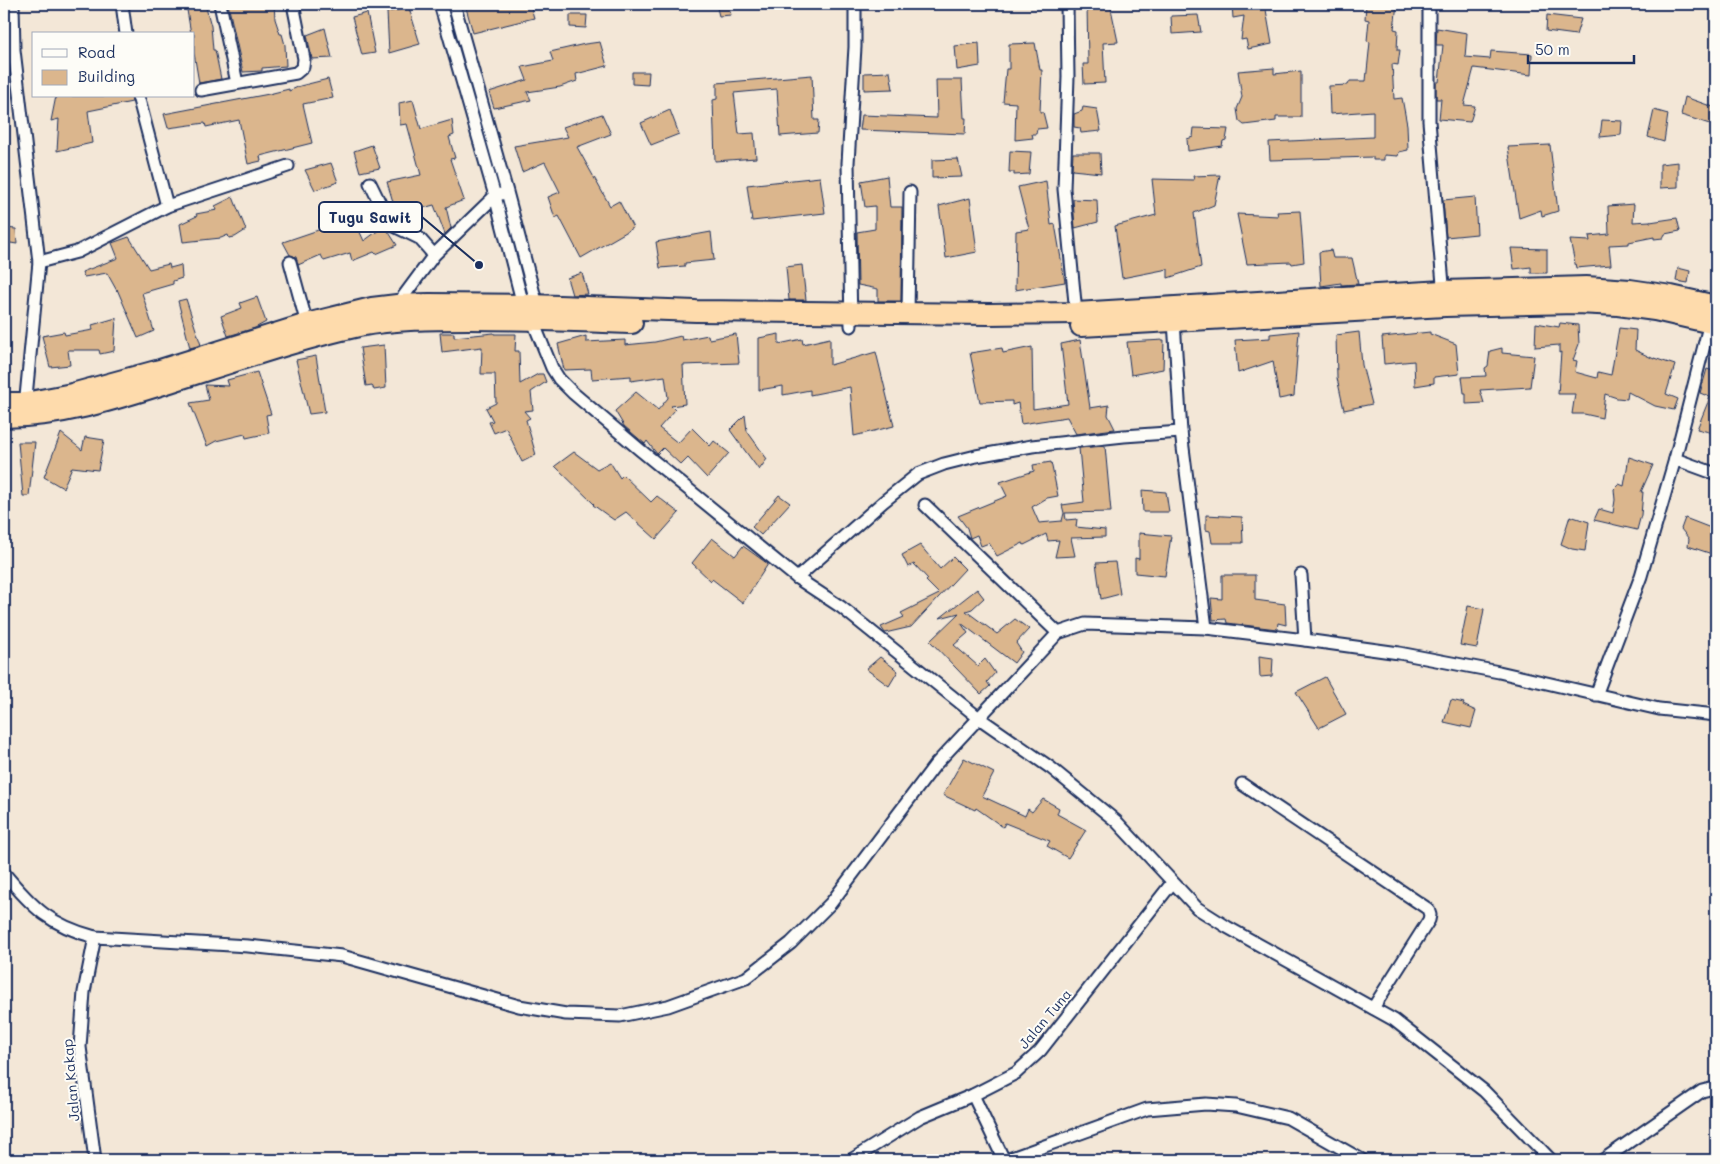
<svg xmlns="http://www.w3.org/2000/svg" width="1720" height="1164" font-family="Mali,sans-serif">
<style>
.building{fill:#dbb68d;stroke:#1b2f5e}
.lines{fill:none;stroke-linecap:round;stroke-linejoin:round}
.street-casing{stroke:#1b2f5e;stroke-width:15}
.highway-casing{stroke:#1b2f5e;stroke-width:24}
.street{stroke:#fdfcf7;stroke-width:11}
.highway{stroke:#fedbac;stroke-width:20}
.labels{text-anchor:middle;stroke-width:4;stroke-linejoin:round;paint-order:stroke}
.street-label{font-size:14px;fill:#1b2f5e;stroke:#fdfcf7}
.leader{fill:none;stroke:#1b2f5e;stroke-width:2}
.callout-dot{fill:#1b2f5e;stroke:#fdfcf7;stroke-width:2}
.callout{fill:#fdfcf7;stroke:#1b2f5e;stroke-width:2}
.callout-label{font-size:15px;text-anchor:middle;font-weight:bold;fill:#1b2f5e}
</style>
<rect width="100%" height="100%" fill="#f3e7d7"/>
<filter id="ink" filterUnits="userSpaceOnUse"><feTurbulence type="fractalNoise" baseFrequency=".02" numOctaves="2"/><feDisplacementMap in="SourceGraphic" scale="10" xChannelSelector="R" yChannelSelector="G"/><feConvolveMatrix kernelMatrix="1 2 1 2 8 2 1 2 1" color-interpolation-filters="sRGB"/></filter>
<g filter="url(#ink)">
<g class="building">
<polygon points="186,4 205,4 211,26 213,50 215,50 221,79 199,83 194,53 194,34 191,34"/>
<polygon points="228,4 274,4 275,19 280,34 282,34 285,45 286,66 262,68 262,71 243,72"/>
<polygon points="465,4 530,4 534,18 473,33"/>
<polygon points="716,4 728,4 731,15 719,16"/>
<polygon points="1087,4 1110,4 1118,42 1103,43 1105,83 1084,84 1083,64 1088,64"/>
<polygon points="1232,4 1265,4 1272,44 1248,49 1246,39 1241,40 1244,16 1233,18"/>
<polygon points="1366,4 1397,4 1394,29 1398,30 1397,50 1400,50 1398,65 1392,64 1394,99 1402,98 1407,125 1408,150 1399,152 1398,156 1384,155 1384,160 1373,160 1373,157 1270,160 1269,142 1373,137 1373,111 1330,114 1329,86 1348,85 1350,81 1366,81 1370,42 1367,41 1369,20 1365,19"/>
<polygon points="409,8 420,44 389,53 387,12"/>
<polygon points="367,13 375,53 362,55 352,17"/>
<polygon points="570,15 587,15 586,28 570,27"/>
<polygon points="1198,15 1201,32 1172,34 1171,16"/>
<polygon points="1547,15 1581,19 1576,35 1546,31"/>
<polygon points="325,28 332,58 312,59 307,35"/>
<polygon points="1437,28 1467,33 1465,57 1490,59 1491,51 1532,54 1531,75 1474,68 1464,105 1475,106 1470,122 1439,119 1441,99 1436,99 1436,82 1439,82 1443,45 1436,45"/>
<polygon points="600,42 607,66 576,74 577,81 560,87 527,92 531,100 494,108 489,92 527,80 522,67 553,61 550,52 585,44"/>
<polygon points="979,43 980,66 957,70 955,46"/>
<polygon points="1035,43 1040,70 1042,70 1040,112 1043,112 1047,128 1037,129 1036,134 1032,134 1033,138 1015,140 1016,103 1003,102 1006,69 1009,69 1009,44"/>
<polygon points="1274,68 1274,74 1301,71 1301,117 1276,117 1276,121 1244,125 1239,121 1237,109 1242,97 1238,71"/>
<polygon points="632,72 649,72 648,85 632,84"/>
<polygon points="890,72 893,89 864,90 864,73"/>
<polygon points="812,75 814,120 819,120 818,133 780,136 777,89 734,93 739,134 754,133 756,158 715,161 713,100 717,99 717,83"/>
<polygon points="328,79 333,98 303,104 312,143 260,156 261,161 248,164 239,120 206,127 205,123 168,128 164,114 269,94 289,89 289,91 300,86"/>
<polygon points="936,80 962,80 964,118 966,118 965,134 860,130 862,115 937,118"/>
<polygon points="56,96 131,96 132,102 88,111 92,143 57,151 59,119 51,121"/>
<polygon points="1685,97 1716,108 1716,126 1681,115"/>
<polygon points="413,100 421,129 452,120 454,135 449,137 455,158 450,159 464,200 446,207 451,228 445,234 434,205 397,215 387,182 421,175 407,124 400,125 399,103"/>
<polygon points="1083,107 1097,109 1101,131 1081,133 1080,128 1074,127 1074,114 1082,111"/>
<polygon points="670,110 679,134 651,145 641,123"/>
<polygon points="1654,110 1668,114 1664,142 1648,137"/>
<polygon points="602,114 611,134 577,147 610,206 619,201 633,228 581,258 559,216 555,218 548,197 560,192 545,162 522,172 514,146 568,137 563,127"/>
<polygon points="1602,120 1622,121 1621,135 1600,137"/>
<polygon points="1194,128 1228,129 1226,140 1223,141 1222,146 1188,151 1187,139 1193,137"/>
<polygon points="372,145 380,168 360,172 354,151"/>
<polygon points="1550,145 1558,211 1542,216 1541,210 1519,218 1508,147"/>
<polygon points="1010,151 1031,152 1029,174 1014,175 1014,172 1009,172"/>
<polygon points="1073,153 1100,153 1101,173 1072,170"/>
<polygon points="958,159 962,177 932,178 932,160"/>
<polygon points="1678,162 1678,187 1660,188 1660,164"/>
<polygon points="331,163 338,182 315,190 305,170"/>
<polygon points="1220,175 1214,205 1194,213 1201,267 1168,278 1168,269 1122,278 1115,226 1156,215 1152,179 1194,180 1193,176"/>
<polygon points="887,176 890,207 902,207 901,301 878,301 878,289 858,285 857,232 875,229 875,206 865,207 861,181"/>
<polygon points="820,177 825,213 752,221 747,185"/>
<polygon points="1046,181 1051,225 1055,224 1065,282 1015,290 1016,231 1029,229 1018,187"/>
<polygon points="233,197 246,230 235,237 229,238 228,235 221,238 183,242 180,224 197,216 196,214 217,210 215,206"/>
<polygon points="1475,197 1477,234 1446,237 1443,200"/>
<polygon points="970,198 977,252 946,258 939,206"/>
<polygon points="1073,199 1097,200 1098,222 1075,228"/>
<polygon points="1634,204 1633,222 1650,221 1650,222 1677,218 1680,231 1665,234 1663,238 1654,239 1654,237 1629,242 1629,244 1609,245 1611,265 1576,268 1570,240 1590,241 1589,236 1609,234 1608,206"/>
<polygon points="1300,211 1304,262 1292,264 1291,262 1247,264 1237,214 1278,216 1277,212"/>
<polygon points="353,217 364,241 383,227 388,231 397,245 376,254 374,252 352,261 350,253 324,261 321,255 298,265 296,257 290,255 283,242 339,223 338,221"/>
<polygon points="4,228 16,229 17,244 4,242"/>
<polygon points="711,232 714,260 685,263 685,266 660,268 656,242"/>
<polygon points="129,237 149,269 169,264 170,268 181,265 182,278 173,281 173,284 142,293 154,331 138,338 117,289 117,291 107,273 84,277 82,272 118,258 112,243"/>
<polygon points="1511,248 1547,249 1547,273 1531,273 1531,267 1514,269"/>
<polygon points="1331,250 1333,258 1352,258 1358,284 1341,285 1341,283 1321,286 1319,252"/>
<polygon points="802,265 806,300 789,300 786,267"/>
<polygon points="1678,268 1690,271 1688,283 1676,281"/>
<polygon points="582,273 588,294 572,295 567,278"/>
<polygon points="257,297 266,322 255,328 228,336 221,316 242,308 240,303"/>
<polygon points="186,299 201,345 190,348 178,301"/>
<polygon points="116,318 114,351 100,354 99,350 68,350 70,365 50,367 42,336 64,332 65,335 93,330 92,325"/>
<polygon points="1536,323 1559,327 1560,323 1578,325 1579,344 1573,360 1577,361 1575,372 1597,378 1598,372 1611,375 1619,328 1636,330 1635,350 1654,359 1654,358 1675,365 1666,394 1678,399 1674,410 1655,406 1628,392 1627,399 1617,398 1605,394 1602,418 1584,414 1572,414 1575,394 1558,394 1561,352 1559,353 1559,345 1535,347"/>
<polygon points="1299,331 1294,396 1279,399 1273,361 1238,373 1235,340 1270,338 1270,334"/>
<polygon points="1359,332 1362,365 1372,404 1344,410 1337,378 1336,335"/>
<polygon points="1430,332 1430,334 1456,344 1459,374 1434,377 1434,383 1415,386 1414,361 1384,364 1382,337"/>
<polygon points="440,333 454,333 454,337 494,333 494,334 516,334 515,351 519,351 520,384 538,374 543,374 546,382 531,392 533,410 524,411 530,418 526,420 536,455 522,462 506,428 494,433 489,422 493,421 486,408 496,403 495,374 481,374 482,347 442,352"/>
<polygon points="736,334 739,363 683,365 685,404 671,406 675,410 659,428 678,443 692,428 710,446 714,441 729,453 707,478 688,458 681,465 663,448 657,454 647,441 645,444 624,426 615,411 636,392 658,410 668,398 665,376 631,381 631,376 592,379 591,369 564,370 558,344 586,336 586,342 625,340 625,345 655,342 681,336 682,340 708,335 709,339"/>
<polygon points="779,334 779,344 802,339 803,344 830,338 830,365 876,352 894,426 854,436 850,387 810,395 810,390 783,395 783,386 759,390 759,338"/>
<polygon points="1080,340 1090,408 1109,405 1108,415 1115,429 1076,434 1067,417 1021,424 1018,403 1012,405 1012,401 980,402 970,353 1002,348 1003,353 1032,347 1033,409 1068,404 1061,344"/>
<polygon points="1164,340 1163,369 1131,375 1127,342"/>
<polygon points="384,345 386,388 374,390 372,385 366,386 360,348"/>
<polygon points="1502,348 1502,353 1534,356 1530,387 1480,390 1484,403 1466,404 1466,393 1464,393 1462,377 1486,376 1485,368 1488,366 1490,351"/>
<polygon points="316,356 325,412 309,414 296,360"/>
<polygon points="1707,369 1716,372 1716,424 1713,433 1697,429 1710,397 1700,393"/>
<polygon points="257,372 271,414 266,415 269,433 246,438 245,434 216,441 207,446 190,403 209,400 205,385 229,386 227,380"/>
<polygon points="745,415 747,431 767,459 759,470 730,430"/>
<polygon points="61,433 82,450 85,437 104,440 98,470 72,467 63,488 44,477"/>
<polygon points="18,442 35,442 29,496 23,496"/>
<polygon points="1105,446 1111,512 1065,513 1066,520 1077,519 1076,527 1105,530 1105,537 1071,538 1075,556 1055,557 1059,540 1048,541 1046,534 1024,545 1023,543 997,556 989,543 981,546 977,535 970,538 967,528 958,516 1007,496 1000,482 1034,471 1033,465 1051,462 1058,496 1047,498 1032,507 1039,523 1062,521 1064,513 1062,505 1084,502 1079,448"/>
<polygon points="574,452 597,469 610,462 620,478 623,475 651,502 657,496 679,513 656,539 626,512 614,520 593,505 594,504 555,466"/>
<polygon points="1629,457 1653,465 1641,492 1643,492 1641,515 1637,530 1594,520 1599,509 1613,513 1615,500 1614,489 1619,484 1624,486"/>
<polygon points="1142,490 1166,492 1169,512 1143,512"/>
<polygon points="779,495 790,503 761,535 752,527"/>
<polygon points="1206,515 1242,517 1243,543 1212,543 1210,531 1206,530"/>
<polygon points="1570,516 1589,522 1585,551 1572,549 1561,544"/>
<polygon points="1685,518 1716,530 1716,543 1712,554 1688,546 1689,539 1681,529"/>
<polygon points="1139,533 1171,536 1165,576 1135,573 1135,558 1139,559"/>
<polygon points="712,538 735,556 743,546 768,564 743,603 712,579 711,581 692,563"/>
<polygon points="920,545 940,569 953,557 965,569 911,627 885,633 881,627 904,617 901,613 939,594 926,581 928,579 914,564 908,567 902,555"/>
<polygon points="1115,562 1120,594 1101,599 1096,563"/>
<polygon points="1222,575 1255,575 1255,600 1285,604 1286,625 1278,623 1277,629 1227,623 1226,619 1213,620 1211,598 1222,599"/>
<polygon points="977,589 984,598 972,609 966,611 997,634 1015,619 1029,629 1016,643 1022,652 1014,663 961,623 968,633 954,645 978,666 985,659 995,673 987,682 990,686 981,694 930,641 959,613 940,618"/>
<polygon points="1468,606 1484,609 1477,648 1460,645"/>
<polygon points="1259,656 1273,658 1272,676 1260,677"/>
<polygon points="880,657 898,671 889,686 866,669"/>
<polygon points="1325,677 1346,714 1319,728 1296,692"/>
<polygon points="1451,700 1464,703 1463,705 1476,711 1471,728 1444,722"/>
<polygon points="964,758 994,773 982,796 1025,816 1028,809 1032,812 1043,799 1059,808 1057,814 1086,830 1068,858 1047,846 1050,841 1005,823 1003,827 976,808 975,810 943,795"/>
</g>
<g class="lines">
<defs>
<g id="street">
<polyline points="13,4 14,50 39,262 25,407"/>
<polyline points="122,4 126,34"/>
<polyline points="220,4 237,83"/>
<polyline points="440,4 495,196 523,305 532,319 552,368 559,379 573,393 639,449 797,578 841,607 979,718 1051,768 1116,821 1197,908 1227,927 1394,1020 1484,1091 1551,1160"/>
<polyline points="454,4 507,192 537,305 535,310"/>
<polyline points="1067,4 1068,77 1064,189 1076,313"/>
<polyline points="1429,4 1429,121 1444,296"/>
<polyline points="201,90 296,73 303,67 304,59 293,4"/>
<polyline points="138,96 167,206"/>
<polyline points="370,183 390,224 419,238 434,255"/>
<polyline points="39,262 77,252 167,206 288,166"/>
<polyline points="290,262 307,324"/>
<polyline points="397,305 434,255 495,196 501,194"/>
<polyline points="908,314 910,192"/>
<polyline points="1174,321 1181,432 1206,628"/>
<polyline points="851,326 848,163 855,47 855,4"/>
<polyline points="1675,459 1716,474"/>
<polyline points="925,505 1058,633"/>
<polyline points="1301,575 1305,640"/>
<polyline points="797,578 883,502 918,474 944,464 976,456 1032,446 1124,436 1181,432"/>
<polyline points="1596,695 1641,576 1675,459 1710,322"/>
<polyline points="1242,784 1428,909 1430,915 1429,920 1373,1008"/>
<path d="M4,873c29,35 46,52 91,64l153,9 94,10 177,50 47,8 54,2 48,-10 78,-28 45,-35 40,-40 104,-138 123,-132 27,-9 121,4 99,12 94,13 100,19 160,37 57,6"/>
<polyline points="95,937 84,992 80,1047 95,1160"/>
<polyline points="973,1095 1004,1160"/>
<polyline points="851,1160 920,1117 973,1095 1016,1073 1040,1051 1172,883"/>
<polyline points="1006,1160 1147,1109 1206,1104 1236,1106 1288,1118 1362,1160"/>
<polyline points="1603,1160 1702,1091 1710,1089 1716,1090"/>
</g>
<g id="highway">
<polyline points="1081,326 1445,306 1577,303 1618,305 1655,310 1716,324"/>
<polyline points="4,403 25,403 72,394 160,370 307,324 372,308 397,305 429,304 531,305 696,311 989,314 1076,313 1443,291 1586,287 1630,290 1671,296 1716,306"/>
<path d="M4,417c57,0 112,-18 166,-35 63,-20 125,-42 189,-56 36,-7 74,-7 110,-7 54,0 108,2 163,4"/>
</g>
</defs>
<use href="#street" class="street-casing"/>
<use href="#highway" class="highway-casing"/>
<use href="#street" class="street"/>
<use href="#highway" class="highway"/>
</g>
</g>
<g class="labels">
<g class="street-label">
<text transform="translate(1045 1019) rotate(-50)" y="5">Jalan Tuna</text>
<text transform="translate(71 1080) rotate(-95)" y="5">Jalan Kakap</text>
</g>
</g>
<path class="leader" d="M479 265L422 217"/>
<circle class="callout-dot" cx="479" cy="265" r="5"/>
<rect class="callout" x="319" y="202" width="103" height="30" rx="5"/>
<g class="callout-label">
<text x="370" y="223">Tugu Sawit</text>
</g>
<rect width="1720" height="1164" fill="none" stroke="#fdfcf7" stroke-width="20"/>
<rect x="10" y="10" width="1700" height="1144" fill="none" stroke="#1b2f5e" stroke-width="2" filter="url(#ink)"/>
<rect x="32" y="32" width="162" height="65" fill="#fdfcf7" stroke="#a3aaba"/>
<rect x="42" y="49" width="25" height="8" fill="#fdfcf7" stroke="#a3aaba"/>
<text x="78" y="58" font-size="15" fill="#1b2f5e">Road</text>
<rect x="42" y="70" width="25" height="15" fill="#dbb68d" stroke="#a3aaba"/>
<text x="78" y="82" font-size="15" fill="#1b2f5e">Building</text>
<path d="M1528 55v8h106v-8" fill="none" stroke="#1b2f5e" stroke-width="2.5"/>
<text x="1535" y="55" font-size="15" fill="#1b2f5e" stroke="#fdfcf7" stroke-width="4" paint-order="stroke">50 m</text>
</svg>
